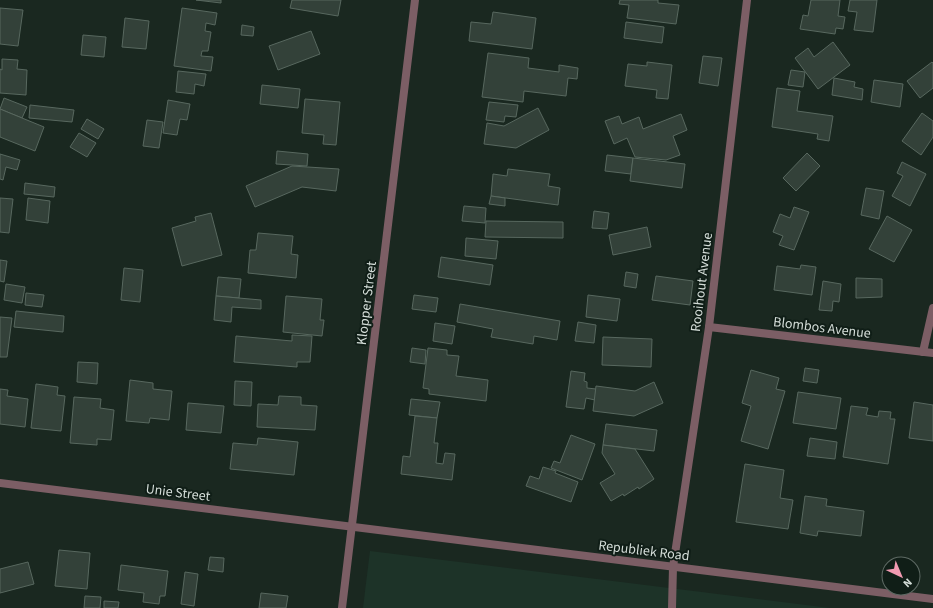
<svg xmlns="http://www.w3.org/2000/svg" width="933" height="608" font-family="'Source Sans 3',sans-serif">
<style>
.built{fill:#1d3328}
.building{fill:#334139;stroke:#58685f}
.lines{fill:none;stroke-linecap:round;stroke-linejoin:round}
.service{stroke:#7c5e65;stroke-width:8}
.minor{stroke:#7c5e65;stroke-width:8}
.labels{text-anchor:middle;stroke-width:4;stroke-linejoin:round;paint-order:stroke}
.street-label{font-size:14px;fill:#d4ddd8;stroke:#101e17}
</style>
<rect width="100%" height="100%" fill="#1a2820"/>
<polygon class="built" points="370,551 830,608 363,608"/>
<g class="building">
<polygon points="196,0 221,0 221,3"/>
<polygon points="292,0 341,0 338,16 290,8"/>
<polygon points="620,0 658,0 658,3 679,5 676,24 627,18 629,5 619,4"/>
<polygon points="811,0 840,0 838,16 845,17 843,29 836,28 835,34 800,29 803,15 808,16"/>
<polygon points="850,0 877,0 873,32 854,30 857,12 848,11"/>
<polygon points="0,8 23,10 18,46 0,44"/>
<polygon points="182,8 217,13 215,25 206,23 205,31 211,32 208,51 202,51 201,56 213,57 211,71 174,66"/>
<polygon points="493,12 536,18 532,49 469,41 471,22 491,24"/>
<polygon points="125,18 149,21 146,49 122,47"/>
<polygon points="626,22 664,27 662,43 624,38"/>
<polygon points="242,25 254,27 253,36 241,35"/>
<polygon points="311,31 320,54 278,70 269,46"/>
<polygon points="83,35 106,37 104,57 81,55"/>
<polygon points="833,42 850,65 818,89 795,58 808,48 814,57"/>
<polygon points="488,53 529,58 528,68 559,72 559,65 578,68 577,79 568,78 566,96 524,91 523,102 482,97"/>
<polygon points="703,56 722,58 718,86 699,83"/>
<polygon points="2,59 18,60 17,69 27,70 26,95 0,93 0,69 2,70"/>
<polygon points="647,62 672,65 668,99 656,98 657,90 625,86 628,64 647,66"/>
<polygon points="932,62 933,63 933,88 920,98 907,81"/>
<polygon points="791,70 805,72 803,87 788,85"/>
<polygon points="178,71 206,74 204,86 195,84 194,94 176,92"/>
<polygon points="834,78 855,82 854,87 863,89 862,100 832,95"/>
<polygon points="874,80 903,84 900,107 871,102"/>
<polygon points="262,85 300,89 298,108 260,104"/>
<polygon points="777,88 800,91 797,111 833,116 829,141 817,139 818,134 772,127"/>
<polygon points="4,98 27,107 22,118 0,109"/>
<polygon points="305,99 340,102 336,145 323,144 324,135 302,133"/>
<polygon points="168,100 190,104 187,120 180,119 177,135 163,133"/>
<polygon points="489,102 518,105 516,117 505,116 504,122 486,120"/>
<polygon points="30,105 74,110 72,122 29,118"/>
<polygon points="538,108 549,130 516,148 484,144 487,123 504,126"/>
<polygon points="0,109 44,127 35,151 0,137"/>
<polygon points="922,113 933,121 933,137 921,155 902,141"/>
<polygon points="681,114 687,130 673,136 680,155 666,160 635,157 627,138 614,144 605,121 619,116 622,124 639,117 643,129"/>
<polygon points="87,119 104,129 98,139 81,129"/>
<polygon points="147,120 163,122 159,148 143,146"/>
<polygon points="79,133 96,143 87,157 70,147"/>
<polygon points="277,151 308,154 307,166 276,164"/>
<polygon points="807,153 820,166 796,191 783,178"/>
<polygon points="0,154 20,160 17,170 6,167 3,180 0,179"/>
<polygon points="607,155 633,158 631,174 605,171"/>
<polygon points="633,158 685,164 682,188 630,181"/>
<polygon points="902,162 926,174 910,206 892,196 903,176 897,173"/>
<polygon points="292,166 339,169 336,191 302,187 255,207 246,186"/>
<polygon points="508,169 550,174 548,186 560,188 558,205 491,196 493,174 507,176"/>
<polygon points="25,183 55,187 54,197 24,194"/>
<polygon points="866,188 884,191 879,219 861,215"/>
<polygon points="491,196 505,198 505,206 489,204"/>
<polygon points="0,198 13,199 9,233 0,232"/>
<polygon points="28,198 50,201 48,223 26,220"/>
<polygon points="464,206 486,208 485,223 462,221"/>
<polygon points="794,207 809,212 794,250 779,245 783,236 773,232 780,214 790,218"/>
<polygon points="594,211 609,213 607,229 592,228"/>
<polygon points="211,213 222,255 182,266 172,228 196,221 195,217"/>
<polygon points="887,216 912,230 894,262 869,249"/>
<polygon points="486,221 563,222 563,238 485,237"/>
<polygon points="647,227 651,247 613,255 609,235"/>
<polygon points="258,233 293,236 291,254 298,255 296,278 248,273 250,250 256,250"/>
<polygon points="466,238 498,241 496,259 465,256"/>
<polygon points="441,257 493,265 490,285 438,277"/>
<polygon points="0,260 7,261 4,282 0,281"/>
<polygon points="801,265 816,267 812,295 774,290 777,266 800,269"/>
<polygon points="124,268 143,270 140,302 121,300"/>
<polygon points="626,272 638,274 636,288 624,286"/>
<polygon points="656,276 693,281 690,305 652,300"/>
<polygon points="218,277 241,279 239,298 216,296"/>
<polygon points="856,278 882,279 882,297 856,298"/>
<polygon points="823,281 841,284 839,302 833,301 832,311 819,310"/>
<polygon points="6,284 25,287 22,303 4,300"/>
<polygon points="26,293 44,295 42,307 25,305"/>
<polygon points="414,295 438,298 436,312 412,309"/>
<polygon points="588,295 620,299 617,321 586,317"/>
<polygon points="216,296 261,300 261,309 232,307 231,322 214,320"/>
<polygon points="286,296 322,299 320,320 324,320 322,336 283,332"/>
<polygon points="460,304 560,321 557,340 534,336 533,344 491,337 493,329 457,322"/>
<polygon points="16,311 64,316 63,332 14,327"/>
<polygon points="0,317 12,318 7,357 0,357"/>
<polygon points="578,322 596,325 594,343 575,341"/>
<polygon points="435,323 455,326 452,344 433,341"/>
<polygon points="292,335 312,336 310,362 297,362 297,367 234,362 236,336 292,341"/>
<polygon points="603,337 652,339 651,367 602,365"/>
<polygon points="412,348 426,350 425,364 410,362"/>
<polygon points="428,348 447,350 447,355 459,356 456,376 488,380 486,401 429,394 429,389 423,388"/>
<polygon points="78,362 98,363 97,384 77,382"/>
<polygon points="805,368 819,370 817,383 803,381"/>
<polygon points="751,370 779,378 776,389 785,391 768,449 741,441 751,406 742,403"/>
<polygon points="571,371 585,373 584,381 587,382 587,388 596,389 595,400 586,398 584,409 566,407"/>
<polygon points="130,380 153,383 153,389 172,391 169,420 150,418 149,423 126,421"/>
<polygon points="235,381 252,382 251,406 234,405"/>
<polygon points="654,382 663,403 634,416 593,411 596,386 635,391"/>
<polygon points="36,384 58,387 57,395 65,396 61,431 31,428"/>
<polygon points="0,389 8,390 7,396 28,399 25,427 0,424"/>
<polygon points="798,392 841,398 836,429 793,423"/>
<polygon points="279,396 301,397 301,405 317,406 315,430 257,427 258,404 278,405"/>
<polygon points="74,397 101,399 100,408 114,410 111,440 97,439 97,445 70,443"/>
<polygon points="411,399 440,402 437,418 409,415"/>
<polygon points="914,402 933,405 933,441 909,438"/>
<polygon points="188,403 224,406 221,433 186,430"/>
<polygon points="851,406 868,408 866,415 878,417 879,411 891,412 890,419 895,419 888,464 843,457"/>
<polygon points="415,416 437,418 434,443 438,443 436,463 443,464 445,453 455,454 452,480 401,474 403,456 410,457"/>
<polygon points="606,424 657,430 654,451 603,445"/>
<polygon points="571,435 595,444 582,480 551,468 554,461 560,463"/>
<polygon points="258,438 298,442 294,475 230,469 233,443 257,445"/>
<polygon points="810,438 837,442 835,459 807,456"/>
<polygon points="603,445 635,449 654,479 639,489 638,487 624,496 623,494 611,501 600,483 615,474 602,453"/>
<polygon points="745,464 784,470 780,498 793,500 788,529 736,522"/>
<polygon points="543,467 556,471 555,473 578,482 571,502 526,486 530,476 539,479"/>
<polygon points="805,496 827,499 826,506 864,511 861,536 818,531 817,536 800,533"/>
<polygon points="59,550 90,553 87,589 55,586"/>
<polygon points="210,557 224,558 223,572 208,570"/>
<polygon points="28,562 34,584 0,593 0,569"/>
<polygon points="121,565 168,571 165,596 160,596 159,604 143,602 144,593 118,590"/>
<polygon points="185,572 198,574 194,606 181,604"/>
<polygon points="261,593 288,596 286,608 259,608"/>
<polygon points="85,596 101,597 100,608 84,608"/>
<polygon points="104,601 119,602 118,608 104,608"/>
</g>
<g class="lines">
<polyline class="service" points="672,608 673,567"/>
<g class="minor">
<polyline points="709,327 933,353"/>
<polyline points="923,352 933,308"/>
<polyline points="0,483 933,599"/>
<polyline points="673,567 709,327 747,0"/>
<polyline points="342,608 415,0"/>
</g>
</g>
<g class="labels">
<g class="street-label">
<text transform="translate(701 282) rotate(-83)" y="5">Rooihout Avenue</text>
<text transform="translate(366 303) rotate(-83)" y="5">Klopper Street</text>
<text transform="translate(822 327) rotate(7)" y="5">Blombos Avenue</text>
<text transform="translate(178 492) rotate(7)" y="5">Unie Street</text>
<text transform="translate(644 550) rotate(7)" y="5">Republiek Road</text>
</g>
</g>
<g transform="translate(901 576) rotate(136)"><circle r="19" fill="#101e17" stroke="#5e6a64"/>
<path d="M0-3L7 15L0 10L-7 15Z" fill="#f19ab1"/>
<text y="-6" font-size="11" font-weight="bold" text-anchor="middle" fill="#d4ddd8">N</text>
</g>
</svg>
